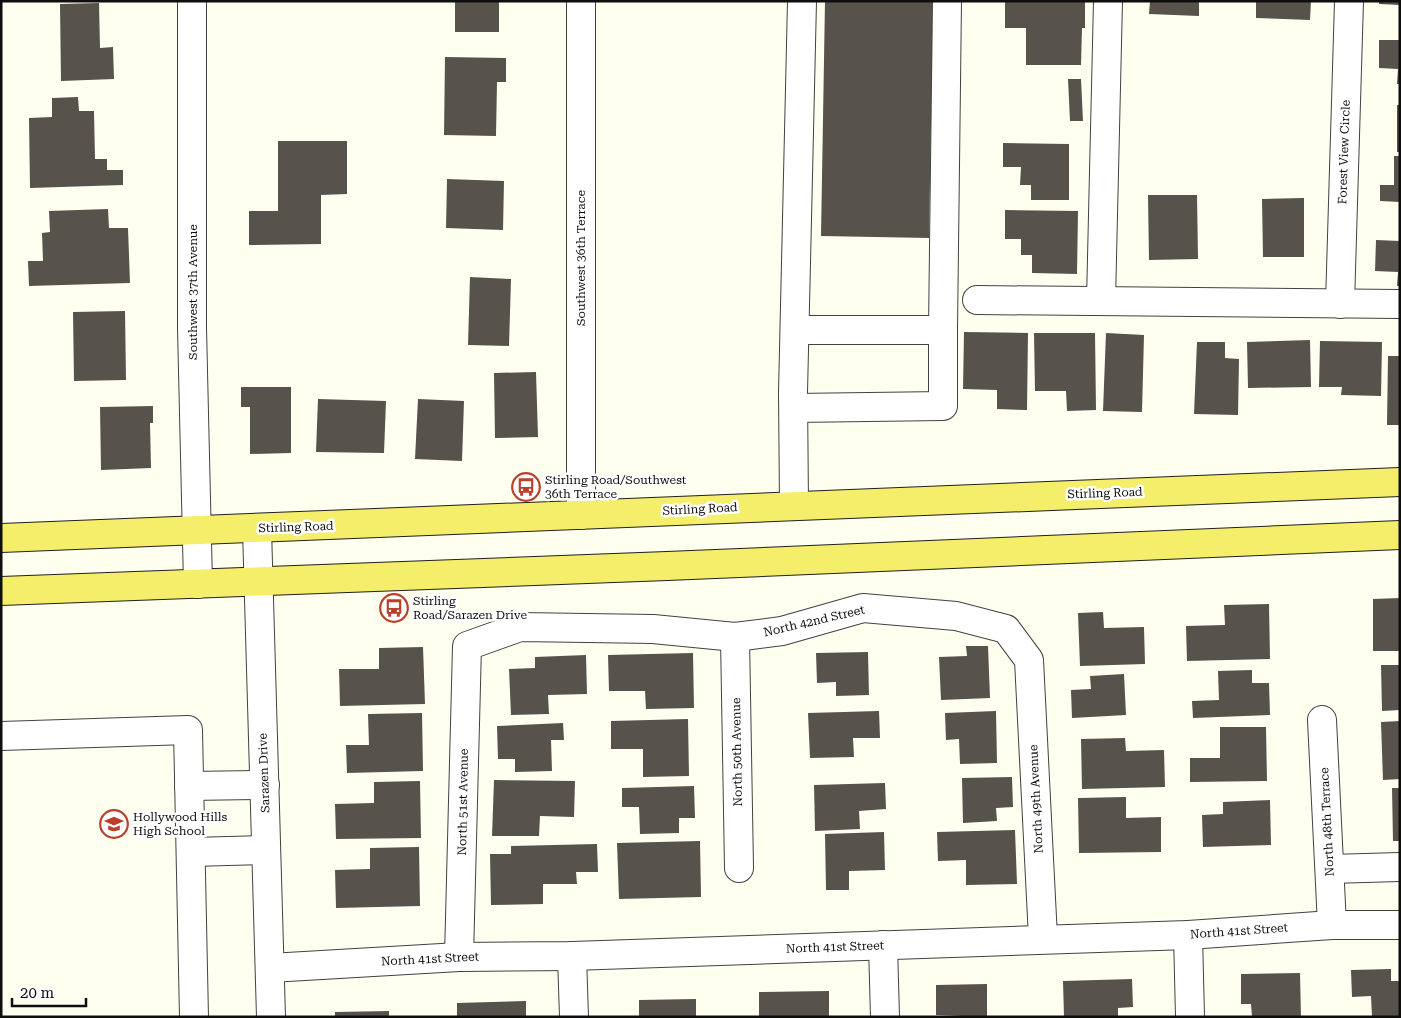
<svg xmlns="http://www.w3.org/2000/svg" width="1401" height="1018" font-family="'Roboto Serif',serif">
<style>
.building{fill:#57524b}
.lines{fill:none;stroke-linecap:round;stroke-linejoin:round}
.minor-casing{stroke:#414141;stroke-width:30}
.major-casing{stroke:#1f1f1f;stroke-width:30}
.minor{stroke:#fff;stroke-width:28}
.major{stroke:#f4ee6b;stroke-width:28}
.labels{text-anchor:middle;stroke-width:5;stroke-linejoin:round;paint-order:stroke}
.street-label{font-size:12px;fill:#0e0e0e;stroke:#fff}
.poi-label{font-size:12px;fill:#0e0e0e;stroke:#fff;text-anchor:start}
</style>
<rect width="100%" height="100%" fill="#fffff0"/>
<g class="building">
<rect x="455" y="1" width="44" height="31"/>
<polygon points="825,1 933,1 929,238 821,236"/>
<polygon points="1005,1 1085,1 1085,28 1082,28 1081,65 1026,65 1026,28 1005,28"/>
<polygon points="1150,1 1199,1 1199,16 1149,14"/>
<polygon points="1256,1 1311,1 1310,20 1256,18"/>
<polygon points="1379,1 1400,1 1400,5 1379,4"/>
<polygon points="99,3 100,48 113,47 114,79 61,81 60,4"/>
<polygon points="1379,40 1400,40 1400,84 1397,84 1398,69 1379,68"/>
<polygon points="445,57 506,58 506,82 497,82 496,136 444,135"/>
<polygon points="1068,79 1081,79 1083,121 1070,121"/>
<polygon points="78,97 79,111 94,111 95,159 107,159 107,170 123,170 123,185 30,188 29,118 52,117 52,98"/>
<rect x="1397" y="105" width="3" height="47"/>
<polygon points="278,141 347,141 347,194 321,195 321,244 249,245 249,211 278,211"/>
<polygon points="1003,143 1069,144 1069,200 1031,200 1031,185 1020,185 1021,167 1003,167"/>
<polygon points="1394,156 1400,156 1400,202 1380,201 1380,185 1394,185"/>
<polygon points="447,179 504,181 503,230 446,228"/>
<polygon points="1148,195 1197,195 1198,259 1149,260"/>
<polygon points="1304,198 1304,257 1263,257 1262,199"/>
<polygon points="108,209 109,228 128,228 130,283 29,286 28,261 43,261 42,233 50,232 49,211"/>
<polygon points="1005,210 1078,211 1077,274 1032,273 1032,255 1021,255 1021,239 1005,239"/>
<polygon points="1376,240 1400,241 1400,286 1397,286 1398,272 1375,271"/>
<polygon points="470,277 511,279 509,346 468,345"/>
<polygon points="125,311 126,380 74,381 73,312"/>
<polygon points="964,332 1028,333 1027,410 997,409 997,390 963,389"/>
<polygon points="1034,333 1095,333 1096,410 1067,411 1066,391 1035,391"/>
<polygon points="1106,333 1144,335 1142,412 1103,411"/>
<polygon points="1310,340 1311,387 1248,388 1247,342"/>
<polygon points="1320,341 1382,342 1381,396 1341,395 1342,387 1319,387"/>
<polygon points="1197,342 1225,342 1225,358 1239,359 1238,415 1194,414"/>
<polygon points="1388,356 1400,356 1400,425 1387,425"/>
<polygon points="536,372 538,437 495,438 494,373"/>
<polygon points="241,387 291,387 291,453 250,454 250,407 241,407"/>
<polygon points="318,399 386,401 384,453 316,452"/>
<polygon points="418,399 464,401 462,461 415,459"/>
<polygon points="153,406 153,423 150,423 151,468 101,470 100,407"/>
<polygon points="1400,598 1400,651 1373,651 1373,599"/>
<polygon points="1269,604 1270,659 1187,661 1186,626 1225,625 1224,605"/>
<polygon points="1103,612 1104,628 1144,627 1145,664 1080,666 1078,613"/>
<polygon points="966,646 988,646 990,698 941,700 939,657 967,656"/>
<polygon points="423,647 425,704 340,706 339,669 379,669 379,648"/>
<polygon points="868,652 869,695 836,696 836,682 817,683 816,653"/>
<polygon points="693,653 694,708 646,709 645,691 609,691 608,655"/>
<polygon points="586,655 587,694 548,695 549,714 511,715 509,669 535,668 535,657"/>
<polygon points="1381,665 1400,665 1400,710 1382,711"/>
<polygon points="1252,670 1252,683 1269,683 1270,715 1193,718 1192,701 1219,700 1218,671"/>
<polygon points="1124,674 1126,715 1072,718 1071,690 1091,689 1090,676"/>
<polygon points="879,711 880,738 853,738 854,757 810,758 808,713"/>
<polygon points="996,711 997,763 960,764 959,739 946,740 945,713"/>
<polygon points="422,713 423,771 347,773 346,745 369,745 368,714"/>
<polygon points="688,719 689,776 643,777 643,749 611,749 611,721"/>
<polygon points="1400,721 1400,779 1383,780 1381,722"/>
<polygon points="563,723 564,740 551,740 552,771 515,772 515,759 498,759 497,726"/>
<polygon points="1220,727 1266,727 1267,781 1190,782 1190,758 1220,758"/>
<polygon points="1125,738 1126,751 1164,750 1165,787 1082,789 1081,739"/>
<polygon points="1012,777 1013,807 996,808 997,821 963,823 962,778"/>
<polygon points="494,780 575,781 574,817 540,816 539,836 492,836"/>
<polygon points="420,781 421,838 336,839 335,804 374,803 374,782"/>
<polygon points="885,783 886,809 859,811 860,829 815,831 814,785"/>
<polygon points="694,786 695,818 679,818 679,833 640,834 639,807 622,807 622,788"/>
<polygon points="1392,788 1400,788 1400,841 1393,841"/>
<polygon points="1126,797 1126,818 1161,817 1161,852 1079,853 1078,798"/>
<polygon points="1270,800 1271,845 1203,847 1202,815 1223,814 1223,802"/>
<polygon points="1015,830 1017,884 966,885 966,860 938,861 937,832"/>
<polygon points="884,832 885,870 849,871 849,890 826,890 825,834"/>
<polygon points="700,841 701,897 619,899 617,843"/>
<polygon points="597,844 598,872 576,872 577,884 543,884 543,904 491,905 490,854 511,854 511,846"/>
<polygon points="419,847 420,906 336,908 335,870 370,869 370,848"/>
<polygon points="1391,969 1391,981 1400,981 1400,1017 1372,1017 1371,996 1352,997 1351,970"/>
<polygon points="1300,973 1301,1017 1252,1017 1251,1004 1241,1004 1241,974"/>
<polygon points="1132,979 1133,1007 1118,1008 1118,1017 1064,1017 1063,981"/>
<polygon points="987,984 987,1017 936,1015 936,985"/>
<polygon points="829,991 829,1017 759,1017 759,992"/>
<polygon points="696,999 696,1017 639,1017 639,1000"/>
<polygon points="526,1001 526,1017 457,1017 457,1003"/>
<polygon points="389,1011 389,1017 335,1017 335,1012"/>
</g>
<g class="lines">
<defs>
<g id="minor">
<polyline points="192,1 192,328 198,584"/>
<polyline points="581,1 581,515"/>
<polyline points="977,300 1400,304"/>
<polyline points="1101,301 1108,1"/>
<polyline points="1340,304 1349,1"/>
<polyline points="943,330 947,1"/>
<polyline points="794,408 943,406 943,330 795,330"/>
<polyline points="794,505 793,393 802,1"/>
<polyline points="257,529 271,1017"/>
<polyline points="735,637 739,868"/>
<polyline points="1322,720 1332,925"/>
<polyline points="1,736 188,730 194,1017"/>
<polyline points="189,786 265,785"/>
<polyline points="191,852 266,850"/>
<polyline points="1330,869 1400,867"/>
<polyline points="1188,935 1190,1017"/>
<polyline points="883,945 885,1017"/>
<polyline points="572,956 574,1017"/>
<polyline points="459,957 467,646 520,627 653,629 735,637 782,631 863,608 956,616 1006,629 1029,660 1043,938"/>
<polyline points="270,968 459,957 572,956 1188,935 1332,925 1400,925"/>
</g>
<g id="major">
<polyline points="1,538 1400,482"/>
<polyline points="1,591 667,566 1400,535"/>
</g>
</defs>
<use href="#minor" class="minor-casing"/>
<use href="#major" class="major-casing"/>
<use href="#minor" class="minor"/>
<use href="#major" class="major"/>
</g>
<defs>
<symbol id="bus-ring" viewBox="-11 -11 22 22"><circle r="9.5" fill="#fff" stroke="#bb402a" stroke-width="1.5"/><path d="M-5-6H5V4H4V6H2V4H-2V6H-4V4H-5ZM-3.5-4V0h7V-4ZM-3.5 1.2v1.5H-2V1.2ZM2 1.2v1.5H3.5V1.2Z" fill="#bb402a"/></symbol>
<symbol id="school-ring" viewBox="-11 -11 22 22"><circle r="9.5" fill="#fff" stroke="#bb402a" stroke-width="1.5"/><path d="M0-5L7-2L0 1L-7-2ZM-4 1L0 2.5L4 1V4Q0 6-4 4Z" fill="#bb402a"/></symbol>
</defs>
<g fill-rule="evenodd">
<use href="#bus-ring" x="510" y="471" width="32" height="32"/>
<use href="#bus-ring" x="378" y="592" width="32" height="32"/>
<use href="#school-ring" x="98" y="808" width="32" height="32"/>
</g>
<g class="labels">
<g class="street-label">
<text transform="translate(1344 152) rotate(-88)" y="4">Forest View Circle</text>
<text transform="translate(581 258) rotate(-90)" y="4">Southwest 36th Terrace</text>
<text transform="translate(193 292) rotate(-90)" y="4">Southwest 37th Avenue</text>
<text transform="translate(1105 493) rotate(-2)" y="4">Stirling Road</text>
<text transform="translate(700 509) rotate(-3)" y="4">Stirling Road</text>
<text transform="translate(296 527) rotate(-2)" y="4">Stirling Road</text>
<text transform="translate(814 621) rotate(-13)" y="4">North 42nd Street</text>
<text transform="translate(737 752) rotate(-91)" y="4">North 50th Avenue</text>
<text transform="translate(264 773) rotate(-92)" y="4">Sarazen Drive</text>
<text transform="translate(1036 799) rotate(-93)" y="4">North 49th Avenue</text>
<text transform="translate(463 802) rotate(-89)" y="4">North 51st Avenue</text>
<text transform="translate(1327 822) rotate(-93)" y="4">North 48th Terrace</text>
<text transform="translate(1239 931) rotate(-4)" y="4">North 41st Street</text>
<text transform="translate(835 947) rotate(-2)" y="4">North 41st Street</text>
<text transform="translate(430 959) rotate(-3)" y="4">North 41st Street</text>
</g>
<g class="poi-label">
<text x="545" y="484">Stirling Road/Southwest<tspan x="545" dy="14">36th Terrace</tspan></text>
<text x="413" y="605">Stirling<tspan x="413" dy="14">Road/Sarazen Drive</tspan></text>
<text x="133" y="821">Hollywood Hills<tspan x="133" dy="14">High School</tspan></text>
</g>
</g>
<rect width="1401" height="1018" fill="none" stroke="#0e0e0e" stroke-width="5"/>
<path d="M12 998v8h74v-8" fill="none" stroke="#0e0e0e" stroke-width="2.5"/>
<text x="20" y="998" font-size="15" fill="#0e0e0e" stroke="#ffffff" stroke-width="4" paint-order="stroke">20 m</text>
</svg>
